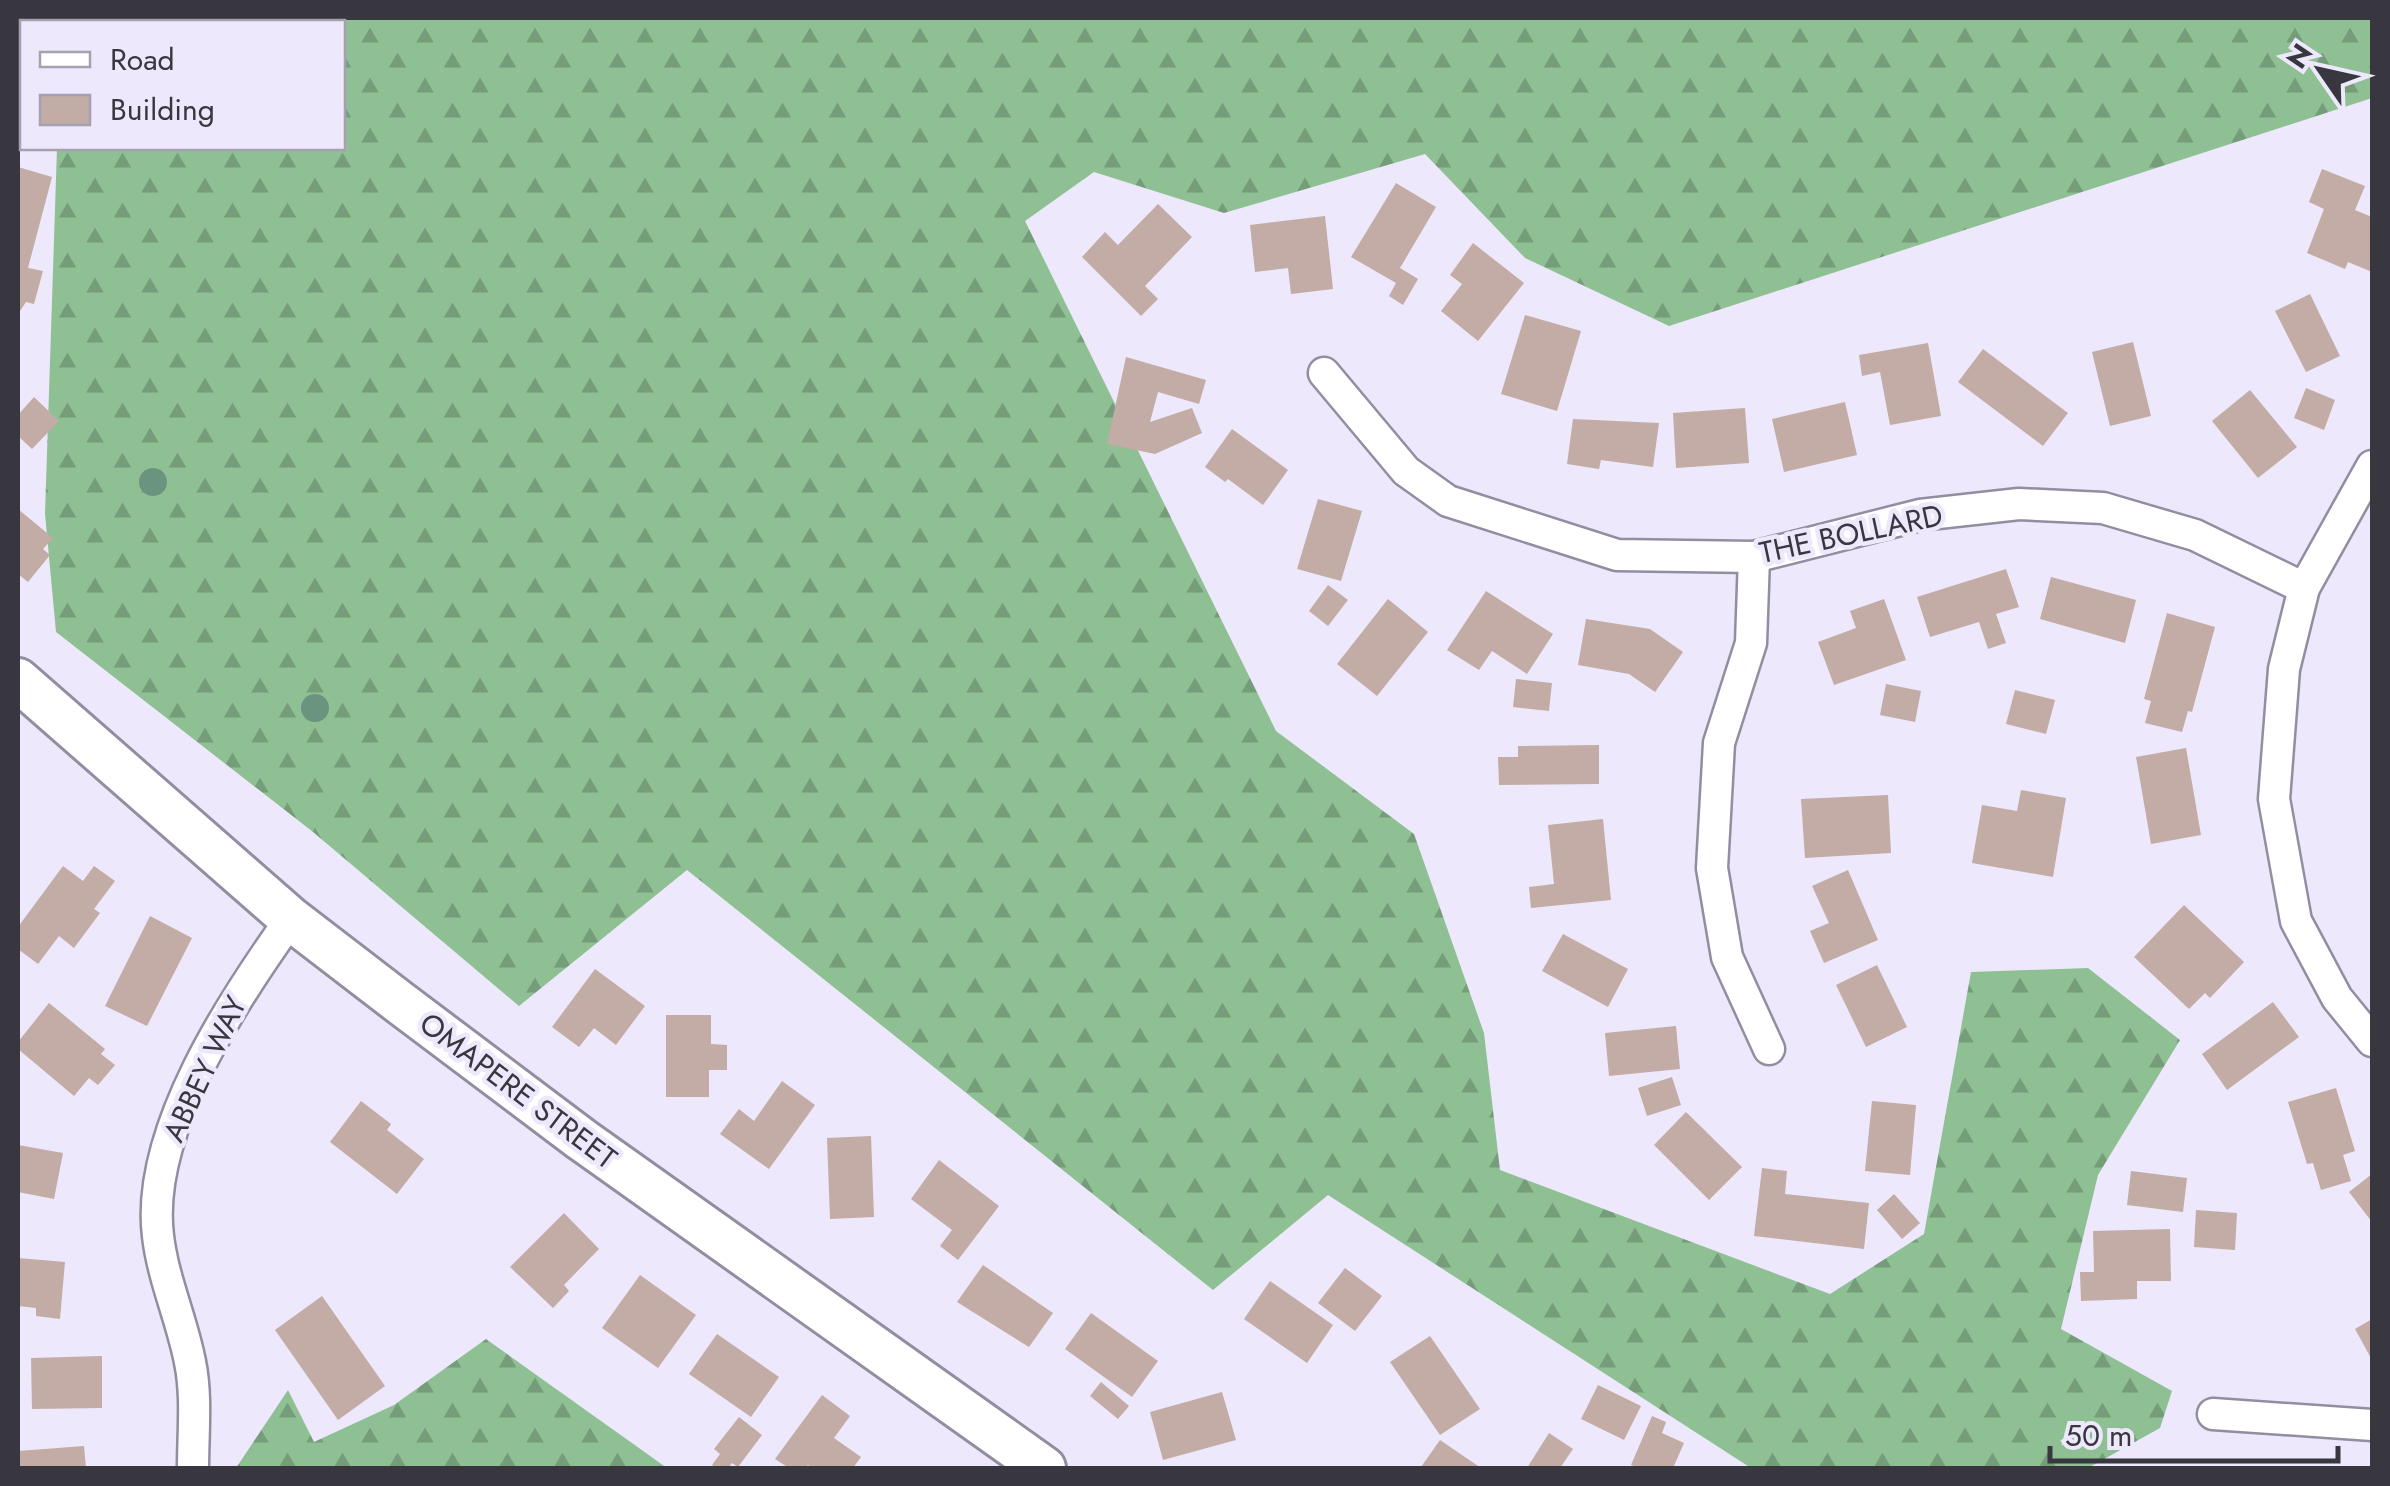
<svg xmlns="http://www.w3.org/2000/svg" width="2390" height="1486" font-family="Jost,sans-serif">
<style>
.forest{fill:url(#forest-firs)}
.building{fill:#c2aca5}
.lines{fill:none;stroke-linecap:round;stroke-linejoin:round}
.street-casing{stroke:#928da0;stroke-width:35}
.secondary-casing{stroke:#928da0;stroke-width:48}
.street{stroke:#fff;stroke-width:30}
.secondary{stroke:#fff;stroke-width:42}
.tree{fill:#6b9480}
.labels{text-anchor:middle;stroke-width:9;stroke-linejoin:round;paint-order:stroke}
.street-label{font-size:30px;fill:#38363e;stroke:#ede8fc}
</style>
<defs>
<pattern id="forest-firs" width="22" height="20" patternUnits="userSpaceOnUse" patternTransform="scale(2.5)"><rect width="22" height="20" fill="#8fc094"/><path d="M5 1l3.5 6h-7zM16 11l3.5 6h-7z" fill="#769d7a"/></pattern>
</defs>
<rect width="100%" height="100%" fill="#ede8fc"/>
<g class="forest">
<polygon points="62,18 2372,18 2372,98 1669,326 1525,258 1425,154 1224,213 1094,172 1025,221 1276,731 1414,834 1484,1033 1500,1170 1830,1294 1924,1234 1971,972 2088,968 2180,1040 2098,1175 2061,1329 2172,1391 2160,1428 2088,1468 1751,1468 1328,1195 1213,1290 687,870 519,1006 313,832 56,632 45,514 57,148 342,148 342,22 62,22"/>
<polygon points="486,1339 667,1468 236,1468 288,1390 314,1442 394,1405"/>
</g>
<g class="building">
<polygon points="18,167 52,177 28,268 43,271 34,304 26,302 18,314"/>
<polygon points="2322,169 2365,186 2355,210 2372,217 2372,272 2348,262 2345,269 2307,253 2324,209 2309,202"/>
<polygon points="1396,183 1436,207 1400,268 1418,279 1403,305 1389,296 1396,283 1351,257"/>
<polygon points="1158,204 1192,237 1145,286 1158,299 1141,316 1082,257 1105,232 1118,245"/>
<polygon points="1325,216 1333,289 1291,294 1288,268 1255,272 1250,225"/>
<polygon points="1473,243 1524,283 1478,341 1441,311 1462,284 1450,275"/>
<polygon points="2310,294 2340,356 2306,372 2275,311"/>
<polygon points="1525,315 1581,331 1557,411 1501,394"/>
<polygon points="2133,342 2151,416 2110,426 2092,352"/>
<polygon points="1928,343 1941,416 1890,425 1880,372 1862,376 1859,355"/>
<polygon points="1983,349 2068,413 2043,446 1958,382"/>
<polygon points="1126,357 1206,380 1199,404 1158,392 1150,422 1192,408 1202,433 1155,454 1107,444"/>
<polygon points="2306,388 2335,400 2324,430 2294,418"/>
<polygon points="2250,390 2297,447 2258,478 2212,421"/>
<polygon points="34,397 59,421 32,449 18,436 18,415"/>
<polygon points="1845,402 1857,455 1784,472 1772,419"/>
<polygon points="1745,408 1749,463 1676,468 1673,413"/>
<polygon points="1573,419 1659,423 1653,467 1601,460 1599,469 1567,464"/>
<polygon points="1232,429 1288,470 1263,505 1228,479 1225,482 1205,467"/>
<polygon points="1318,499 1362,511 1341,581 1297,569"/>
<polygon points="18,509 53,538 43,549 50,555 28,582 18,574"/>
<polygon points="2006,569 2019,607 1996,614 2006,643 1988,649 1979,622 1930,637 1917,597"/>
<polygon points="2051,577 2136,600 2125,643 2040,619"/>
<polygon points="1328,585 1348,600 1328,626 1309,611"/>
<polygon points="1486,591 1553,634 1527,674 1492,651 1479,670 1447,650"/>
<polygon points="1388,599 1428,632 1377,696 1337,664"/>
<polygon points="1884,599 1906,660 1834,685 1818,642 1856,628 1850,611"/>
<polygon points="2167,613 2215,627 2192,712 2188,711 2182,732 2145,723 2151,701 2144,699"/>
<polygon points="1586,619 1650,629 1683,652 1655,692 1629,674 1578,665"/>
<polygon points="1516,679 1552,683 1549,711 1513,707"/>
<polygon points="1886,684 1921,691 1915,722 1880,715"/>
<polygon points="2015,690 2055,700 2046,734 2006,724"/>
<polygon points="1599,745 1599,784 1499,785 1498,757 1518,757 1518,746"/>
<polygon points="2186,748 2201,835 2151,844 2136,757"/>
<polygon points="2021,790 2066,798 2053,877 1972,863 1982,805 2017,811"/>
<polygon points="1888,795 1891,853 1805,858 1801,799"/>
<polygon points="1603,819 1611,900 1531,908 1529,887 1554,884 1548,825"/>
<polygon points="63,866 83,881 94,866 115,881 94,909 100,913 74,948 59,936 38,964 18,949 18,927"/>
<polygon points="1848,870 1878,940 1824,963 1810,931 1829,923 1812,886"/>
<polygon points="2184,905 2244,962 2210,998 2205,993 2189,1009 2134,957"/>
<polygon points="150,916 192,938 147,1026 105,1006"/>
<polygon points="1563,934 1628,969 1608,1007 1542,971"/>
<polygon points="1877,965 1907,1027 1866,1047 1836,985"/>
<polygon points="595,969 645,1006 616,1045 594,1028 579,1047 552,1027"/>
<polygon points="2273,1002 2299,1037 2227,1090 2202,1054"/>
<polygon points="49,1003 105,1049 101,1054 115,1065 98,1085 89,1078 74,1096 18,1049 18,1042"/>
<polygon points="666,1015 711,1015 711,1044 727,1045 727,1070 709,1070 709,1097 666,1097"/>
<polygon points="1676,1026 1680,1069 1609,1076 1605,1033"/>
<polygon points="1672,1077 1681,1105 1647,1116 1638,1088"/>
<polygon points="782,1081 815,1105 769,1169 720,1134 739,1109 754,1121"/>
<polygon points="2336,1088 2355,1151 2343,1155 2351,1181 2321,1190 2313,1163 2307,1164 2288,1102"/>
<polygon points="361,1101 391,1124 387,1130 424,1159 397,1194 330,1142"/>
<polygon points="1872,1101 1916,1105 1910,1175 1865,1171"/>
<polygon points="1686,1112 1742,1167 1709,1200 1654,1145"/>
<polygon points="871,1136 874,1217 830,1219 827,1138"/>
<polygon points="18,1145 63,1153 54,1199 18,1192"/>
<polygon points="939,1160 999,1206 958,1260 940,1246 952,1230 911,1199"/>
<polygon points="1762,1168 1787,1171 1785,1194 1869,1203 1864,1249 1754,1236"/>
<polygon points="2131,1171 2187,1178 2183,1212 2127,1205"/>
<polygon points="2372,1174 2372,1222 2349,1192"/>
<polygon points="1894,1194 1920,1223 1902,1239 1877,1210"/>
<polygon points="2196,1210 2237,1213 2235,1250 2194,1247"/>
<polygon points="564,1213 599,1249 564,1285 569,1291 553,1308 510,1267"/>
<polygon points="2170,1229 2171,1281 2137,1281 2137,1299 2081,1301 2080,1272 2094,1272 2093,1231"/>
<polygon points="18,1258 65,1262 60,1319 36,1316 36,1308 18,1306"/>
<polygon points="983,1265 1053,1313 1029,1347 957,1302"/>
<polygon points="1345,1268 1382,1296 1355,1331 1318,1303"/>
<polygon points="640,1275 696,1315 658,1368 602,1328"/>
<polygon points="1270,1281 1333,1325 1307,1363 1244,1319"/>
<polygon points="322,1296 385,1386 338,1420 275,1330"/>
<polygon points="1091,1313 1158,1361 1132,1397 1065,1349"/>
<polygon points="2372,1319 2372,1360 2355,1329"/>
<polygon points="717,1334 779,1377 751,1417 689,1374"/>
<polygon points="1430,1336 1480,1409 1440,1435 1390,1362"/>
<polygon points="102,1356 102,1408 32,1409 31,1358"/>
<polygon points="1101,1382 1129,1406 1118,1419 1090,1396"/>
<polygon points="1598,1385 1641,1406 1624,1440 1581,1419"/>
<polygon points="1222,1392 1236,1440 1163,1460 1150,1412"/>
<polygon points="822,1395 850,1416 834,1438 861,1457 853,1468 812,1468 808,1465 805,1468 789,1468 775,1459"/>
<polygon points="1652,1416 1666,1422 1662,1433 1684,1443 1673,1468 1640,1468 1631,1465"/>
<polygon points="739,1417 762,1435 738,1467 732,1463 728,1468 717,1468 712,1465 720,1454 714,1449"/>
<polygon points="1549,1433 1573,1449 1560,1468 1527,1468"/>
<polygon points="1440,1440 1481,1468 1421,1467"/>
<polygon points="84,1446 86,1468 18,1468 18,1451"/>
</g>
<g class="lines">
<defs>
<g id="street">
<polyline points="1324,373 1406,471 1448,501 1617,555 1754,557 1920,515 2019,504 2103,508 2195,535 2304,588"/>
<polyline points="2372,466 2304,588 2284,669 2274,799 2296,921 2337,998 2372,1041"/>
<polyline points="1754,557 1751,643 1719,743 1712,868 1727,957 1769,1049"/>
<polyline points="2213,1414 2372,1425"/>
<path d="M193,1468c0,-34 4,-73 -3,-106 -8,-42 -27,-83 -32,-126 -13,-104 75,-236 133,-317"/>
</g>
<polyline id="secondary" points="18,680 291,919 399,1002 581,1139 1044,1468"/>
</defs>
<use href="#street" class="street-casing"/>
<use href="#secondary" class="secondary-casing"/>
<use href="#street" class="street"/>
<use href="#secondary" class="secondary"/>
</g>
<g class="tree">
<circle cx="153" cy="482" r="14"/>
<circle cx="315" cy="708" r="14"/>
</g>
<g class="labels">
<g class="street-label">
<text transform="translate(1851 534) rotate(-12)" y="10">THE BOLLARD</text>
<text transform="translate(205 1069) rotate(-65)" y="10">ABBEY WAY</text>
<text transform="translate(518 1091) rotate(37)" y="10">OMAPERE STREET</text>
</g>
</g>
<rect width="2390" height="1486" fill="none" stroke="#38363e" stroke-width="40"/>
<rect x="20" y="20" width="325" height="130" fill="#ede8fc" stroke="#a5a1b0" stroke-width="2.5"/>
<rect x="40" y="52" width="50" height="15" fill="#ffffff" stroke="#a5a1b0" stroke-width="2.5"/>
<text x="110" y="70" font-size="30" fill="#38363e">Road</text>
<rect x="40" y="95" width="50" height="30" fill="#c2aca5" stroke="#a5a1b0" stroke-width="2.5"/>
<text x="110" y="120" font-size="30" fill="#38363e">Building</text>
<g transform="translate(2320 70) rotate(304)" stroke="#ede8fc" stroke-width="8" paint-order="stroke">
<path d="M0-8L18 38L0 25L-18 38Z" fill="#38363e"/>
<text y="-15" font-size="28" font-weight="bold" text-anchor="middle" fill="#38363e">N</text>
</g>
<path d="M2050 1446v15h288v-15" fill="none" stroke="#38363e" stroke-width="5"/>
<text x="2065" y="1446" font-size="30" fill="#38363e" stroke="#ede8fc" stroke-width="8" paint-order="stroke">50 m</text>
</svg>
